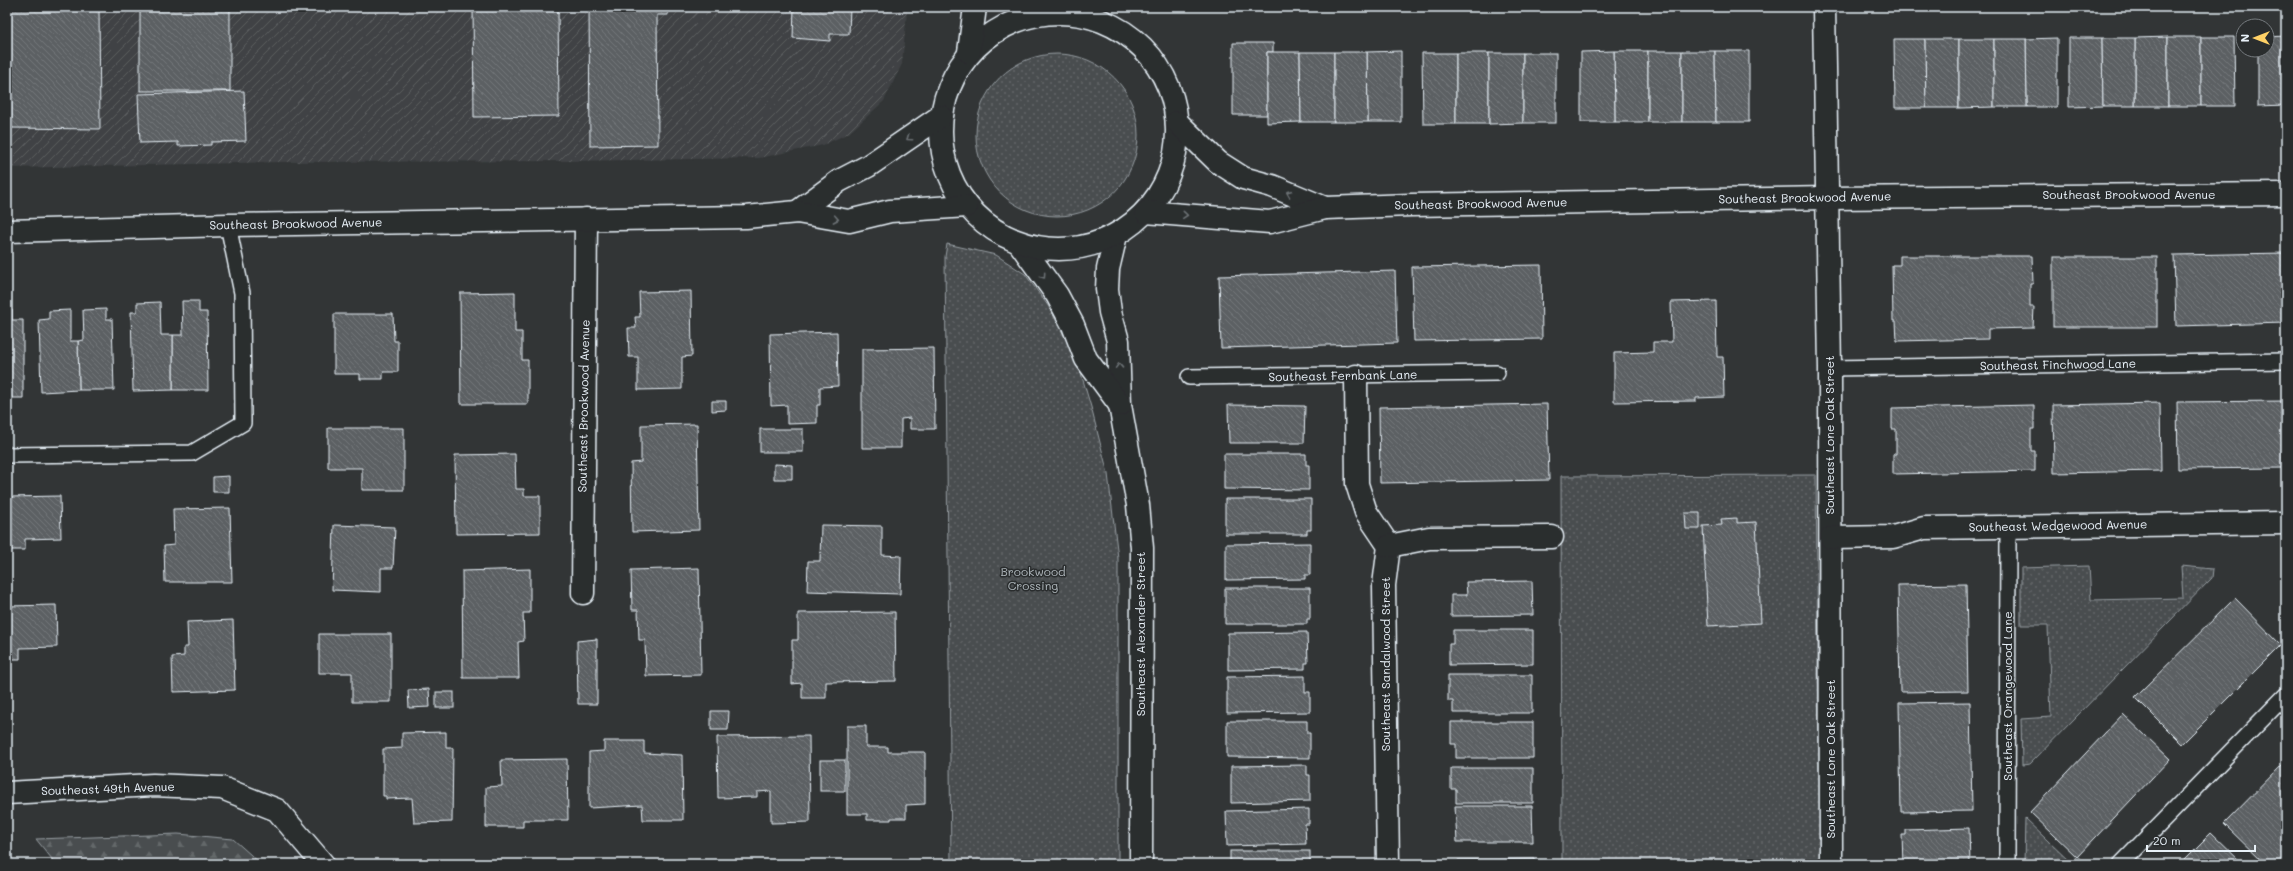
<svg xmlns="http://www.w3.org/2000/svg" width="2293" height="871" font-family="Mali,sans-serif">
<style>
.industrial{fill:url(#industrial-furrows)}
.grass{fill:url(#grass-dots);stroke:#989fa4}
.forest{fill:url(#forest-firs);stroke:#989fa4}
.building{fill:url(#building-back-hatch);stroke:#e8f1f8}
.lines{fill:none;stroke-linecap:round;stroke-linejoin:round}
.lane-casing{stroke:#e8f1f8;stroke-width:18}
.street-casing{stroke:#e8f1f8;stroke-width:25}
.secondary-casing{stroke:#e8f1f8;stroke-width:25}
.lane{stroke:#2a2d2e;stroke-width:15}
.street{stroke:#2a2d2e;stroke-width:22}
.secondary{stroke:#2a2d2e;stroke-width:22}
.oneway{stroke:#6c7275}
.labels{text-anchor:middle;stroke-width:3;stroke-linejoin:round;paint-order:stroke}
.street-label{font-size:12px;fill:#e8f1f8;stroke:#2a2d2e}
.park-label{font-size:12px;fill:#b0b8bd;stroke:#2a2d2e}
</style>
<defs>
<pattern id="industrial-furrows" width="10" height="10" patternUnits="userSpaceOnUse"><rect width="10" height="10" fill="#3f4244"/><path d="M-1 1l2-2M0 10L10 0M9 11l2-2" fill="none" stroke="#5b5e60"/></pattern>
<pattern id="grass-dots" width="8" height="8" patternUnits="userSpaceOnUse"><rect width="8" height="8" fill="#494d4f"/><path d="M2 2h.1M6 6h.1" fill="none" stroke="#636769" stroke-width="1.8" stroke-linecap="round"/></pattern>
<pattern id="forest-firs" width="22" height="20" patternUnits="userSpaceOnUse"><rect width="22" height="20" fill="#494d4f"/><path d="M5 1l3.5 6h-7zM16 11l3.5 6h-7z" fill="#636769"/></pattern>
<pattern id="building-back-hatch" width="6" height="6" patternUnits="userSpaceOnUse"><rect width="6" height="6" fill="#5c6063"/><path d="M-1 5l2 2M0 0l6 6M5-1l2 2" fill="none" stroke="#73777a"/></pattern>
</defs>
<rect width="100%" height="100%" fill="#323536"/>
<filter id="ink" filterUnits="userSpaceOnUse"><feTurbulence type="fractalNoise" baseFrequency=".025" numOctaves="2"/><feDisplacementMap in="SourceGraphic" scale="8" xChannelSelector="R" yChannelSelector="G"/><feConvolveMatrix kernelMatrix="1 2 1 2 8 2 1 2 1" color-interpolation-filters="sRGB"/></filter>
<g filter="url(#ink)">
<polygon class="industrial" points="7,7 937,7 937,10 907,11 902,64 884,101 849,133 823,145 759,158 566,161 281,162 7,168"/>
<g class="grass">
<circle cx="1057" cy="135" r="81"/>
<polygon points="947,244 996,255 1025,274 1049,307 1077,360 1091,407 1108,474 1118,558 1118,864 951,864 945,257"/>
<polygon points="1816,475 1820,864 1562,864 1561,476"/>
<polygon points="2089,566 2091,600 2183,598 2181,566 2213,569 2212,578 2030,764 2022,765 2021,719 2051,717 2048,625 2021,625 2021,568"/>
<polygon points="2025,818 2071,862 2077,856 2086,864 2024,864"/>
</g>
<polygon class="forest" points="178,834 233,839 261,864 56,864 36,839"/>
<g class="building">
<polygon points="10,7 99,7 100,129 11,128"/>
<rect x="140" y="7" width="90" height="84"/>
<polygon points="473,7 558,7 559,116 474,117"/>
<polygon points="589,7 668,7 668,15 657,15 658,145 590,146"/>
<polygon points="794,7 850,7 849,34 830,34 830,41 793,38"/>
<polygon points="2286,36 2286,105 2258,106 2258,50 2267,50 2267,37"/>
<polygon points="2168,37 2168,106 2135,106 2135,38"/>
<rect x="2168" y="37" width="33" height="69"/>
<polygon points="2201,37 2234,37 2235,106 2201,106"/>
<polygon points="2057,38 2057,107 2027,107 2026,39"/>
<polygon points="2069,38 2102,38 2103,106 2069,107"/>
<polygon points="2102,38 2135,38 2135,106 2103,106"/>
<polygon points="1894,39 1925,39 1926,108 1895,108"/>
<polygon points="1925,39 1959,39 1959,108 1926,108"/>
<polygon points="1959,39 1994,39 1994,107 1959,108"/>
<polygon points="1994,39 2026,39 2027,107 1994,107"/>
<polygon points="1233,43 1273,43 1273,52 1267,52 1267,115 1233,115"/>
<polygon points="1401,51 1401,122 1368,122 1367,52"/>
<polygon points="1614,51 1648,51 1648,122 1615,122"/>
<polygon points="1614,51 1615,122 1581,122 1581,52"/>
<rect x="1648" y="51" width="34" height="71"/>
<polygon points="1682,51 1715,51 1716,122 1682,122"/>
<polygon points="1715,51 1749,51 1749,122 1716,122"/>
<polygon points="1267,52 1300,52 1301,122 1267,123"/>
<polygon points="1300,52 1334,52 1334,122 1301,122"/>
<polygon points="1334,52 1367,52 1368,122 1334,122"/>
<polygon points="1422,53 1456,53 1456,124 1423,124"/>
<rect x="1456" y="53" width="33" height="71"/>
<polygon points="1489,53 1523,53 1523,123 1489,124"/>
<rect x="1523" y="53" width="33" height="70"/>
<polygon points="244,91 246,141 211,142 211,145 178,146 178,142 140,143 138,94"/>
<polygon points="2286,253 2286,323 2176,326 2174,255"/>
<polygon points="1900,256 2032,256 2033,284 2030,284 2030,307 2034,307 2033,328 1988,329 1988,339 1897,341 1896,321 1893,321 1892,265 1900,265"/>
<rect x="2053" y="257" width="104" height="70"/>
<polygon points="1541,265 1542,339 1414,341 1412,267"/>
<polygon points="1395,271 1397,343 1221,348 1219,276"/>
<polygon points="691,291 692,356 682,357 682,389 638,390 638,357 629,357 628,328 636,328 635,317 640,317 639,292"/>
<polygon points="515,292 515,332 522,332 522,360 528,360 528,404 461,404 460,293"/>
<polygon points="182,301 199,301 199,312 207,312 208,390 173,390 173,335 183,335"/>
<polygon points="1716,301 1717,357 1723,357 1724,397 1696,398 1696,401 1614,402 1614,353 1653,352 1653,342 1672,342 1671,302"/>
<polygon points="160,302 161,335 173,335 173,390 133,391 131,312 137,312 137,303"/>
<polygon points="106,309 106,319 112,319 114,390 79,390 78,341 84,340 83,310"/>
<polygon points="7,310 12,310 12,320 23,320 23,398 7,398"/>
<polygon points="70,310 70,341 78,341 79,390 41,392 39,320 49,319 49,311"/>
<polygon points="334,314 393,314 394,341 398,341 398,372 383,372 383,379 360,379 360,374 334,374"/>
<polygon points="837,332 838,386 820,387 820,405 817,405 817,423 787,424 787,405 771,406 770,334"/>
<polygon points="934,348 935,429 910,429 910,418 901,419 901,448 862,448 862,349"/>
<polygon points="712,401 726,401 726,410 712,411"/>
<polygon points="2286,401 2286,468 2178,469 2177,402"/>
<polygon points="2160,403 2161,471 2054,473 2053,405"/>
<polygon points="1547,404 1549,480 1380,483 1379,407"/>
<polygon points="1228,405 1305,406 1304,443 1229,443"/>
<polygon points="2034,405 2034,429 2031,429 2031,451 2035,451 2035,471 1893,474 1893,454 1896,454 1896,429 1892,429 1892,408"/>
<polygon points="697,424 699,530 632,532 631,463 641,462 641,425"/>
<polygon points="328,428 404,428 404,490 362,490 362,468 328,468"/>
<rect x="760" y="429" width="43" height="23"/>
<polygon points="515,454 516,489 524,489 524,496 540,496 540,533 456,534 455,455"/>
<polygon points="1224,454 1306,454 1306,465 1309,465 1309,490 1224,489"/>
<polygon points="774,464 792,465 792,479 774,479"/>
<polygon points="229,476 229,492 213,492 213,477"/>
<polygon points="7,482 8,497 60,496 61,538 25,539 25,550 7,550"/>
<polygon points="1225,499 1311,499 1311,530 1307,530 1307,534 1225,534"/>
<polygon points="230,508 232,582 165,582 164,546 174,545 173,509"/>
<polygon points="1685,513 1700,513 1700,529 1686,529"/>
<polygon points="1737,518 1737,523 1756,522 1761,623 1708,626 1703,526 1722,525 1721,519"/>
<polygon points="334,525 395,527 393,568 381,568 381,592 332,590"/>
<polygon points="821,525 882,526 882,555 901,556 900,594 807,591 808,561 820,561"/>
<polygon points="1310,543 1310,575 1305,575 1305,579 1226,580 1226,544"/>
<polygon points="699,568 701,675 646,676 645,640 639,640 638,610 632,610 631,570"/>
<polygon points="530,569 530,613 523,613 524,641 518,642 519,678 463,678 462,571"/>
<polygon points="1532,581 1533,615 1451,616 1451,595 1467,595 1466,582"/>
<polygon points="1966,584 1968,691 1900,692 1898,585"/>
<polygon points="1225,588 1310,588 1310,619 1307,619 1307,624 1225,624"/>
<polygon points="2235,598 2281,645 2182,744 2135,697"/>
<polygon points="56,605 57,647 20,648 20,659 7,659 7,606"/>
<polygon points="895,612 896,681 826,682 826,698 802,698 802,683 792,684 792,640 798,640 798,613"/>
<polygon points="233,620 235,690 173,692 172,657 184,656 184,647 188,647 187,622"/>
<polygon points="1453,630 1533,630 1533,664 1449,665 1449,644 1453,644"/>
<polygon points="1307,632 1308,663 1305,663 1305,669 1228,670 1228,633"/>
<polygon points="319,634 391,634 391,702 352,702 352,673 319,673"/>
<polygon points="597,639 597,704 578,704 577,641"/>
<polygon points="1448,675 1532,675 1532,713 1453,713 1453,701 1448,701"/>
<polygon points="1305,676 1305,692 1310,692 1310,712 1227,713 1227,677"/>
<polygon points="429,689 430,707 409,708 408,690"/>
<rect x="436" y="692" width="18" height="16"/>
<polygon points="1970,702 1972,811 1901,812 1899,703"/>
<polygon points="711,711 729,711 728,730 711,730"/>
<polygon points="2123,714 2170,759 2077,857 2030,812"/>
<polygon points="1227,721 1307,721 1307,733 1310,733 1310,758 1227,757"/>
<polygon points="1451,722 1533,722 1533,758 1456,758 1456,744 1451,744"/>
<polygon points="847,726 866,726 866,747 888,747 888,752 925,752 925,804 906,805 906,818 891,818 891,820 867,820 867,814 847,814"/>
<polygon points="446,732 446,748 453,748 452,822 414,823 412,798 386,799 386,796 383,796 383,749 402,748 402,733"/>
<polygon points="809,736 810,822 771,823 771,791 757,792 757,797 718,798 717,737"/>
<polygon points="604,741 644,741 644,753 682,755 683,820 643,820 642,805 589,808 589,752 604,751"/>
<polygon points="567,759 568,820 523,820 523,827 486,827 486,787 502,786 501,760"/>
<rect x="820" y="760" width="25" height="31"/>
<polygon points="2286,761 2286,857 2279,864 2265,864 2224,824"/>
<polygon points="1307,765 1307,775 1310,775 1310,801 1231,803 1231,766"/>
<polygon points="1451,768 1533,768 1533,803 1456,803 1456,789 1451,789"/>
<polygon points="1455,806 1532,806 1533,842 1457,842"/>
<polygon points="1309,809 1309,824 1305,824 1306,844 1227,846 1226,811"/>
<polygon points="1969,828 1970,864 1903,864 1902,835 1906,835 1906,830"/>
<polygon points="2211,833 2243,864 2180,864"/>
<rect x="1230" y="851" width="80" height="13"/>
<polygon points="1535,859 1535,864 1458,864 1458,860"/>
</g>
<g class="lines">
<defs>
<g id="lane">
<polyline points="1830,368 2286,361"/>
<polyline points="1189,377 1497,373"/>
<polyline points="7,455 192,453 243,423 242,293 228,225"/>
<polyline points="2007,864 2008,528"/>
<polyline points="2121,864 2286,695"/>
</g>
<g id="street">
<polyline points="1824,7 1830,368 1831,864"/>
<polyline points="1116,235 1108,269 1107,289 1110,312 1118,341 1120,405 1138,505 1142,548 1141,864"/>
<polyline points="1020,244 1057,295 1073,325 1086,359 1120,405"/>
<polyline points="1356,376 1357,484 1366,512 1389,546 1384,585 1388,864"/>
<polyline points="1831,538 1893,537 1924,528 2286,523"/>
<polyline points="1389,546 1429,538 1552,537"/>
<polyline points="583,593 586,219"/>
<polyline points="7,793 153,785 222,788 277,810 323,864"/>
</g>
<g id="secondary">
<circle cx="1059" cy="131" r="118"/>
<polyline points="969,52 975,7"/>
<polyline points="1177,122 1218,162 1243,178 1272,186 1325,208"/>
<polyline points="797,212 839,181 868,166 941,116"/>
<polyline points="1146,212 1270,222 1325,208 1411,205 1827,198 2286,194"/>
<polyline points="7,231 228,225 746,217 797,212 849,221 890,211 967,206"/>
</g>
</defs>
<use href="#lane" class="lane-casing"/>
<use href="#street" class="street-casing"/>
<use href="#secondary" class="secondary-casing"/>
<use href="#lane" class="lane"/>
<use href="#street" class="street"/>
<use href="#secondary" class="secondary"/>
</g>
<defs><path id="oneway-chevron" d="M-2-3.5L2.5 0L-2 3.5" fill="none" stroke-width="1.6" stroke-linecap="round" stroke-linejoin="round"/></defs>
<g class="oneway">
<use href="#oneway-chevron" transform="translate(909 138) rotate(145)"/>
<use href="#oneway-chevron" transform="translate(1289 193) rotate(-158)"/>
<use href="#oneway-chevron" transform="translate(1185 215) rotate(5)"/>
<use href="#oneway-chevron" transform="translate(836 219) rotate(11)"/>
<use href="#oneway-chevron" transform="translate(1043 276) rotate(55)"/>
<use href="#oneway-chevron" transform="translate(1119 366) rotate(-92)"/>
</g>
</g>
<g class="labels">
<g class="street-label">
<text x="2129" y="199">Southeast Brookwood Avenue</text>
<text transform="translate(1805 198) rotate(-1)" y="4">Southeast Brookwood Avenue</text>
<text transform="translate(1481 204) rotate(-1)" y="4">Southeast Brookwood Avenue</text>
<text transform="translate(296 224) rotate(-1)" y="4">Southeast Brookwood Avenue</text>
<text transform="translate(2058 365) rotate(-1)" y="4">Southeast Finchwood Lane</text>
<text transform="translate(1343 376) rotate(-1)" y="4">Southeast Fernbank Lane</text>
<text transform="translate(584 406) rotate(-89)" y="4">Southeast Brookwood Avenue</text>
<text transform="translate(1830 435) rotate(-90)" y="4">Southeast Lone Oak Street</text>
<text transform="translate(2058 526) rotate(-1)" y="4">Southeast Wedgewood Avenue</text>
<text transform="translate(1141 634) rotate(-90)" y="4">Southeast Alexander Street</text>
<text transform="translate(1386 664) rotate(-90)" y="4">Southeast Sandalwood Street</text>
<text transform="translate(2008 696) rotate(-90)" y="4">Southeast Orangewood Lane</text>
<text transform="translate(1831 759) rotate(-90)" y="4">Southeast Lone Oak Street</text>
<text transform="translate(108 789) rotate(-2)" y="4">Southeast 49th Avenue</text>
</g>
<g class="park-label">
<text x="1033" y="576">Brookwood<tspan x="1033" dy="14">Crossing</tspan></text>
</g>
</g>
<rect width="2293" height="871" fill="none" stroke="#2a2d2e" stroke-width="24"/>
<rect x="12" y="12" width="2269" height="847" fill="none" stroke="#e8f1f8" stroke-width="1.5" filter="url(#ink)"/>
<g transform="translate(2255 38) rotate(270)"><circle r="19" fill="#2a2d2e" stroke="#767b7f"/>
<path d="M0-3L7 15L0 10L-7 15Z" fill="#ffd166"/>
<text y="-6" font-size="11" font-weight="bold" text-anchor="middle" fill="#e8f1f8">N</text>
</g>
<path d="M2147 845v6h108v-6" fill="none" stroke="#e8f1f8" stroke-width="2"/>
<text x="2153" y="845" font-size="12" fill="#e8f1f8" stroke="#2a2d2e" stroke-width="3" paint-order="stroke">20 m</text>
</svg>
